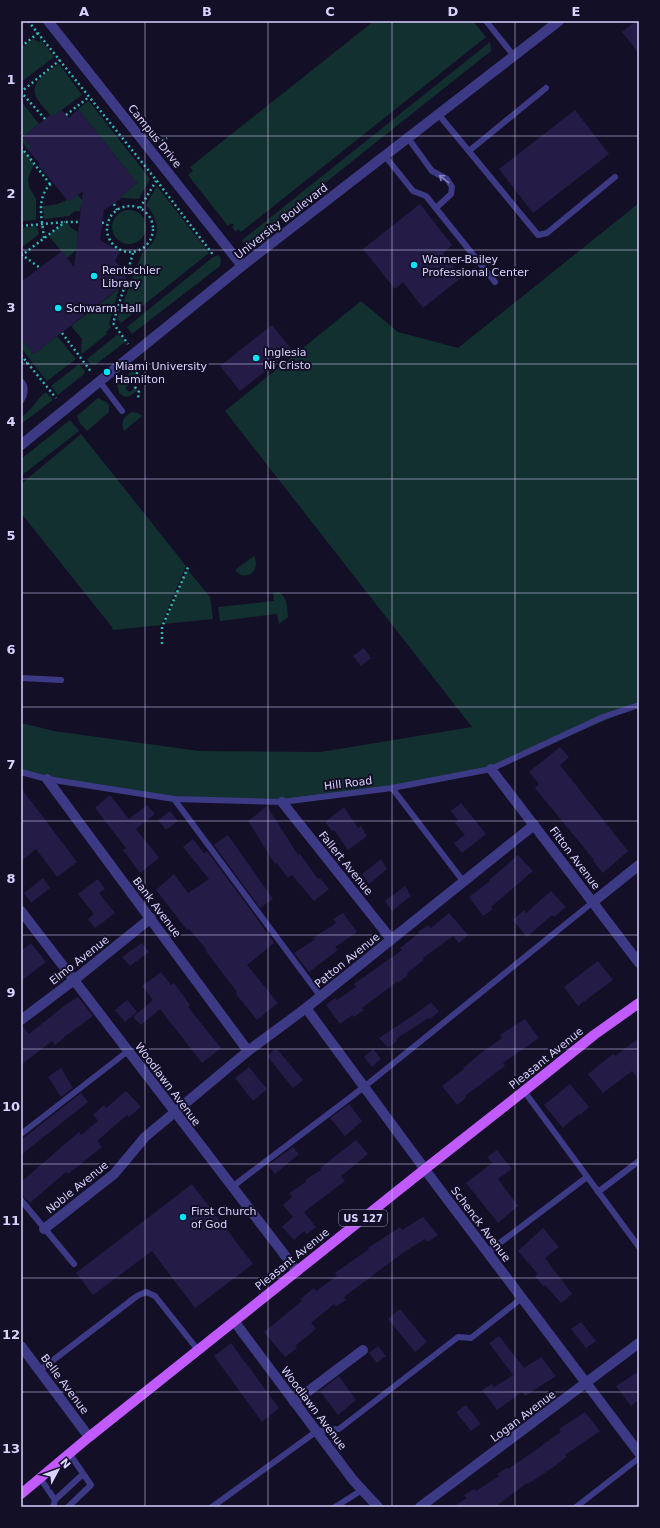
<svg xmlns="http://www.w3.org/2000/svg" width="660" height="1528" font-family="'DejaVu Sans',sans-serif">
<style>
.green{fill:#12302f}
.building{fill:#241b47}
.lines{fill:none;stroke-linecap:round;stroke-linejoin:round}
.path{stroke:#2fb8b0;stroke-width:2.5;stroke-dasharray:2 3;stroke-linecap:butt}
.service{stroke:#3d3a85;stroke-width:6}
.minor{stroke:#3d3a85;stroke-width:10}
.tertiary{stroke:#3d3a85;stroke-width:10}
.primary{stroke:#c25bff;stroke-width:10}
.oneway{stroke:#837fbc}
.grid{fill:none;stroke:#d9d4ff;stroke-width:1;stroke-opacity:0.55}
.poi-dot{fill:#00e5ff;stroke:#130f26;stroke-width:1.5}
.labels{text-anchor:middle;stroke-width:4;stroke-linejoin:round;paint-order:stroke}
.shield{fill:#130f26;stroke:#9e99be;stroke-width:1}
.shield-label{font-size:10px;font-weight:bold;fill:#d9d4ff}
.street-label{font-size:11px;fill:#d9d4ff;stroke:#130f26}
.poi-label{font-size:11px;fill:#d9d4ff;stroke:#130f26;text-anchor:start}
.neatline{fill:none;stroke:#d9d4ff;stroke-width:1.5}
.grid-label{font-size:13px;text-anchor:middle;font-weight:bold;fill:#d9d4ff}
</style>
<rect width="100%" height="100%" fill="#130f26"/>
<g class="green">
<polygon points="374,21 473,21 486,37 241,232 238,229 236,232 232,227 234,225 232,223 228,226 188,175 193,171 190,167"/>
<polygon points="33,39 39,42 41,40 54,57 21,82 21,49"/>
<polygon points="490,42 491,51 253,240 244,242 241,241"/>
<path d="M59,64l23,31 -30,22c-5,-6 -12,-13 -16,-20 -7,-15 14,-26 23,-33z"/>
<polygon points="21,101 39,124 23,137 31,147 28,150 21,140"/>
<polygon points="89,101 150,179 139,199 122,198 121,196 137,183 78,109"/>
<polygon points="21,147 34,164 28,178 29,187 36,199 36,220 21,221"/>
<path d="M157,186l52,67 -88,70 -4,-4 25,-66c19,-14 19,-31 4,-48z"/>
<path d="M76,193l12,14 -7,-1 -1,5h-5l-6,5 -25,3 -1,-13c14,0 23,-5 33,-13z"/>
<polygon points="639,203 639,706 491,769 392,788 282,802 174,799 21,772 21,723 54,731 199,751 321,752 472,727 225,411 361,301 398,332 458,348"/>
<circle cx="129" cy="227" r="17"/>
<polygon points="68,223 71,228 78,232 77,239 89,240 67,258 48,235 62,224"/>
<polygon points="37,226 39,234 21,248 21,228"/>
<polygon points="219,255 221,259 220,266 132,334 127,327 213,257"/>
<polygon points="119,289 109,324 111,327 106,332 107,334 82,354 81,352 82,339 71,326"/>
<polygon points="118,334 125,342 95,365 91,365 87,359"/>
<polygon points="57,336 76,359 47,381 21,348 21,338 34,354"/>
<polygon points="79,364 85,371 84,374 58,395 51,386"/>
<polygon points="133,370 135,372 133,381 125,388 129,392 135,388 137,391 130,396 125,397 119,393 117,384"/>
<path d="M46,392l7,8 -32,24v-7c11,-6 15,-18 25,-25z"/>
<polygon points="98,398 106,402 109,405 109,412 87,431 80,423 77,416"/>
<path d="M132,412l6,1 4,3 -18,15c-4,-10 0,-15 8,-19z"/>
<polygon points="70,420 79,431 21,476 21,459"/>
<polygon points="81,434 186,566 161,625 113,630 112,627 21,513 21,484"/>
<path d="M254,556c8,15 -10,27 -19,14z"/>
<polygon points="187,569 210,597 213,619 164,624"/>
<path d="M279,592c9,6 8,15 9,25l-9,7 -2,-10 -57,7 -2,-14 56,-6 -1,-8z"/>
</g>
<g class="building">
<polygon points="636,21 639,21 639,54 622,32"/>
<polygon points="78,109 137,183 121,196 122,198 104,210 100,240 120,252 115,261 124,271 122,273 127,279 121,284 122,286 34,354 21,338 21,282 62,251 74,267 83,191 69,202 38,165 40,164 28,150 31,147 23,137 50,115 52,117 62,110 69,118"/>
<polygon points="575,110 609,154 533,213 499,169"/>
<polygon points="420,204 452,245 443,253 462,277 423,308 403,282 395,289 363,249"/>
<polygon points="272,325 292,350 240,391 220,366"/>
<polygon points="364,648 371,658 361,666 353,656"/>
<polygon points="560,747 569,757 560,765 628,851 603,873 593,861 594,860 535,788 539,784 529,772"/>
<polygon points="21,788 77,862 57,877 36,849 21,861"/>
<polygon points="110,795 129,819 147,805 155,814 136,829 159,858 140,873 123,850 126,848 95,808"/>
<polygon points="461,803 486,834 462,853 454,843 465,835 455,823 458,820 451,811"/>
<polygon points="267,806 298,855 300,854 318,879 320,878 329,889 314,901 292,875 288,878 277,863 275,864 248,821"/>
<polygon points="344,807 358,828 361,826 367,836 348,850 334,830 332,831 325,822"/>
<polygon points="170,811 178,821 166,830 158,820"/>
<polygon points="228,835 273,899 260,908 214,845"/>
<polygon points="193,839 204,853 207,851 253,913 274,943 247,965 278,1003 257,1020 236,994 237,992 205,950 206,949 189,929 187,930 156,890 174,874 188,893 209,879 183,847"/>
<polygon points="518,855 533,871 491,907 493,909 483,916 469,897 490,881 489,880"/>
<polygon points="381,859 387,869 369,884 362,874"/>
<polygon points="43,878 50,888 31,903 24,893"/>
<polygon points="98,879 105,889 99,893 115,913 95,928 88,919 94,914 78,894"/>
<polygon points="405,886 411,896 392,911 385,901"/>
<polygon points="551,891 566,907 554,917 552,915 527,937 513,920 524,910 526,913"/>
<polygon points="343,913 357,932 335,947 338,950 309,972 294,953 315,939 313,938 336,923 333,919"/>
<polygon points="449,913 468,935 459,943 453,936 423,958 424,960 407,973 408,975 399,982 398,981 362,1008 364,1010 354,1017 352,1015 340,1024 326,1005 335,998 337,1000 356,987 354,984 402,950 400,948 419,933 418,932 428,925 431,928"/>
<polygon points="31,943 46,962 21,981 21,951"/>
<polygon points="142,943 149,952 130,966 122,957"/>
<polygon points="598,961 613,980 578,1006 564,987"/>
<polygon points="161,972 171,985 174,983 190,1005 188,1007 221,1048 202,1063 160,1009 141,1025 133,1017 153,1000 142,986"/>
<polygon points="78,997 93,1016 64,1037 64,1038 55,1045 52,1041 21,1065 21,1026 23,1026 29,1034 64,1006"/>
<polygon points="127,1000 137,1012 125,1022 115,1010"/>
<polygon points="431,1002 439,1012 430,1019 428,1018 396,1039 397,1041 388,1048 379,1038 414,1015"/>
<polygon points="525,1019 539,1038 503,1063 505,1066 465,1096 466,1098 457,1105 442,1086 464,1069 463,1068 481,1053 502,1038 500,1035"/>
<polygon points="639,1038 639,1080 632,1071 603,1093 588,1074 613,1054 615,1056"/>
<polygon points="276,1048 303,1080 293,1088 267,1056"/>
<polygon points="373,1049 381,1059 372,1067 364,1057"/>
<polygon points="249,1067 267,1089 253,1101 235,1078"/>
<polygon points="61,1068 73,1088 61,1097 48,1077"/>
<polygon points="570,1084 589,1107 580,1115 579,1114 563,1128 544,1105"/>
<polygon points="126,1091 141,1107 129,1117 127,1115 97,1141 102,1147 68,1174 66,1172 30,1203 24,1197 21,1196 21,1182 79,1132 81,1135 98,1121 93,1115 104,1105 106,1108"/>
<polygon points="81,1093 88,1102 21,1155 21,1140"/>
<polygon points="349,1104 362,1121 345,1136 330,1118"/>
<polygon points="356,1140 368,1154 341,1176 345,1181 304,1212 316,1227 307,1234 304,1231 294,1240 282,1227 293,1217 283,1205 292,1197 289,1193 306,1182 305,1180 321,1170 320,1168"/>
<polygon points="293,1147 299,1154 275,1174 268,1165"/>
<polygon points="497,1150 512,1169 498,1179 518,1206 498,1223 466,1183 492,1163 487,1157"/>
<polygon points="192,1184 253,1264 195,1308 152,1251 93,1295 76,1273"/>
<polygon points="423,1217 438,1235 428,1242 425,1239 404,1252 344,1297 346,1300 336,1306 334,1304 311,1323 316,1329 295,1346 297,1348 285,1357 264,1332 302,1301 300,1299 314,1288 316,1291 337,1276 335,1273 369,1249 368,1248 400,1227 402,1230"/>
<polygon points="543,1228 559,1247 545,1258 572,1294 561,1303 545,1285 543,1286 535,1276 538,1274 518,1251"/>
<polygon points="400,1309 427,1342 415,1352 388,1319"/>
<polygon points="581,1322 596,1341 586,1348 571,1329"/>
<polygon points="499,1336 524,1368 541,1357 556,1376 525,1396 522,1392 497,1410 482,1390 492,1384 494,1387 513,1375 489,1343"/>
<polygon points="231,1343 279,1408 262,1422 214,1356"/>
<polygon points="378,1346 386,1356 377,1363 369,1353"/>
<polygon points="639,1371 639,1400 631,1406 616,1386"/>
<polygon points="339,1376 356,1400 338,1415 320,1391"/>
<polygon points="466,1405 481,1424 471,1431 456,1412"/>
<polygon points="585,1412 600,1431 565,1455 566,1457 555,1466 528,1484 527,1483 495,1507 453,1507 467,1498 464,1495 474,1489 476,1491 499,1476 497,1474 507,1468 508,1469 543,1445 542,1445 561,1432 559,1429"/>
</g>
<g class="lines">
<g class="path">
<polyline points="28,21 157,181 214,256"/>
<polyline points="21,47 38,33"/>
<polyline points="66,115 89,97"/>
<polyline points="45,119 21,92 60,60"/>
<polyline points="162,141 167,138"/>
<polyline points="21,147 50,184"/>
<polyline points="114,204 117,210"/>
<circle cx="130" cy="229" r="23"/>
<polyline points="140,208 156,181"/>
<polyline points="102,223 107,222"/>
<polyline points="21,226 65,222 79,222"/>
<path d="M44,238c-2,-20 -9,-42 9,-56"/>
<polyline points="21,254 40,268"/>
<polyline points="21,256 65,222"/>
<polyline points="127,274 133,253"/>
<polyline points="125,285 113,323 128,344"/>
<polyline points="62,333 92,373"/>
<polyline points="21,355 56,398"/>
<polyline points="21,363 27,363"/>
<polyline points="134,368 137,372 135,387 139,392 138,398"/>
<polyline points="162,644 162,627 189,565"/>
</g>
<g class="service">
<polyline points="486,21 514,56"/>
<polyline points="439,115 538,235 547,233 615,177"/>
<polyline points="408,138 432,171 447,179 452,187 451,194 436,208"/>
<polyline points="469,151 546,88"/>
<polyline points="385,156 413,191 426,196 495,282"/>
<path d="M21,381c6,6 4,13 0,20"/>
<polyline points="100,382 122,411"/>
<polyline points="21,678 61,680"/>
<polyline points="21,772 47,779 174,799 282,802 392,788 491,769 603,717 639,705"/>
<polyline points="392,788 463,881"/>
<polyline points="174,799 321,997"/>
<polyline points="524,1091 639,1247"/>
<polyline points="21,1134 128,1051"/>
<polyline points="232,1187 364,1087 593,902"/>
<polyline points="598,1192 639,1161"/>
<polyline points="21,1200 74,1264"/>
<polyline points="488,1252 587,1177"/>
<polyline points="39,1371 137,1296 146,1292 155,1296 198,1350"/>
<polyline points="40,1478 55,1500 53,1507"/>
<polyline points="55,1500 83,1474"/>
<polyline points="68,1507 91,1485 69,1453"/>
<polyline points="212,1507 317,1431 339,1429 458,1337 471,1338 522,1298"/>
<polyline points="335,1507 362,1490"/>
<polyline points="576,1507 639,1458"/>
</g>
<g class="minor">
<polyline points="48,21 242,266"/>
<polyline points="491,769 639,963"/>
<polyline points="47,779 248,1051"/>
<polyline points="282,802 391,939"/>
<polyline points="593,902 639,865"/>
<polyline points="21,911 297,1271"/>
<polyline points="306,1008 435,1183 639,1453"/>
<polyline points="21,1020 74,980 151,918"/>
<polyline points="44,1229 114,1174 145,1137 248,1051 306,1008 534,825"/>
<polyline points="234,1321 353,1480 378,1507"/>
<polyline points="21,1346 89,1437"/>
<polyline points="294,1402 363,1350"/>
<polyline points="420,1507 639,1343"/>
</g>
<polyline class="tertiary" points="21,445 242,266 559,21"/>
<polyline class="primary" points="21,1494 89,1437 425,1169 524,1091 594,1035 639,1003"/>
</g>
<defs><path id="oneway-shaft" d="M-6 0H5M1.5-3L5.5 0L1.5 3" fill="none" stroke-width="1.6" stroke-linecap="round" stroke-linejoin="round"/></defs>
<use class="oneway" href="#oneway-shaft" transform="translate(444 179) rotate(-142)"/>
<path class="grid" d="M145,21v1486M268,21v1486M392,21v1486M515,21v1486M21,136h618M21,250h618M21,364h618M21,479h618M21,593h618M21,707h618M21,821h618M21,935h618M21,1049h618M21,1164h618M21,1278h618M21,1392h618"/>
<g class="poi-dot">
<circle cx="414" cy="265" r="4"/>
<circle cx="94" cy="276" r="4"/>
<circle cx="58" cy="308" r="4"/>
<circle cx="256" cy="358" r="4"/>
<circle cx="107" cy="372" r="4"/>
<circle cx="183" cy="1217" r="4"/>
</g>
<g class="labels">
<rect class="shield" x="339" y="1210" width="48" height="16" rx="3"/>
<g class="shield-label">
<text x="363" y="1222">US 127</text>
</g>
<g class="street-label">
<text transform="translate(155 136) rotate(51)" y="4">Campus Drive</text>
<text transform="translate(281 221) rotate(-38)" y="4">University Boulevard</text>
<text transform="translate(348 783) rotate(-7)" y="4">Hill Road</text>
<text transform="translate(575 858) rotate(53)" y="4">Fitton Avenue</text>
<text transform="translate(346 863) rotate(51)" y="4">Fallert Avenue</text>
<text transform="translate(157 907) rotate(53)" y="4">Bank Avenue</text>
<text transform="translate(79 960) rotate(-38)" y="4">Elmo Avenue</text>
<text transform="translate(347 960) rotate(-39)" y="4">Patton Avenue</text>
<text transform="translate(546 1058) rotate(-39)" y="4">Pleasant Avenue</text>
<text transform="translate(168 1084) rotate(53)" y="4">Woodlawn Avenue</text>
<text transform="translate(77 1187) rotate(-39)" y="4">Noble Avenue</text>
<text transform="translate(481 1224) rotate(53)" y="4">Schenck Avenue</text>
<text transform="translate(292 1259) rotate(-39)" y="4">Pleasant Avenue</text>
<text transform="translate(65 1384) rotate(53)" y="4">Belle Avenue</text>
<text transform="translate(314 1408) rotate(53)" y="4">Woodlawn Avenue</text>
<text transform="translate(523 1416) rotate(-37)" y="4">Logan Avenue</text>
</g>
<g class="poi-label">
<text x="422" y="263">Warner-Bailey<tspan x="422" dy="13">Professional Center</tspan></text>
<text x="102" y="274">Rentschler<tspan x="102" dy="13">Library</tspan></text>
<text x="66" y="312">Schwarm Hall</text>
<text x="264" y="356">Inglesia<tspan x="264" dy="13">Ni Cristo</tspan></text>
<text x="115" y="370">Miami University<tspan x="115" dy="13">Hamilton</tspan></text>
<text x="191" y="1215">First Church<tspan x="191" dy="13">of God</tspan></text>
</g>
</g>
<rect width="660" height="1528" fill="none" stroke="#130f26" stroke-width="44"/>
<g transform="translate(58 1470) rotate(49)" stroke="#130f26" stroke-width="3" paint-order="stroke">
<path d="M0-3L7 15L0 10L-7 15Z" fill="#d9d4ff"/>
<text y="-6" font-size="11" font-weight="bold" text-anchor="middle" fill="#d9d4ff">N</text>
</g>
<rect x="22" y="22" width="616" height="1484" class="neatline"/>
<g class="grid-label">
<text x="84" y="16">A</text>
<text x="207" y="16">B</text>
<text x="330" y="16">C</text>
<text x="453" y="16">D</text>
<text x="576" y="16">E</text>
<text x="11" y="84">1</text>
<text x="11" y="198">2</text>
<text x="11" y="312">3</text>
<text x="11" y="426">4</text>
<text x="11" y="540">5</text>
<text x="11" y="654">6</text>
<text x="11" y="769">7</text>
<text x="11" y="883">8</text>
<text x="11" y="997">9</text>
<text x="11" y="1111">10</text>
<text x="11" y="1225">11</text>
<text x="11" y="1339">12</text>
<text x="11" y="1453">13</text>
</g>
</svg>
